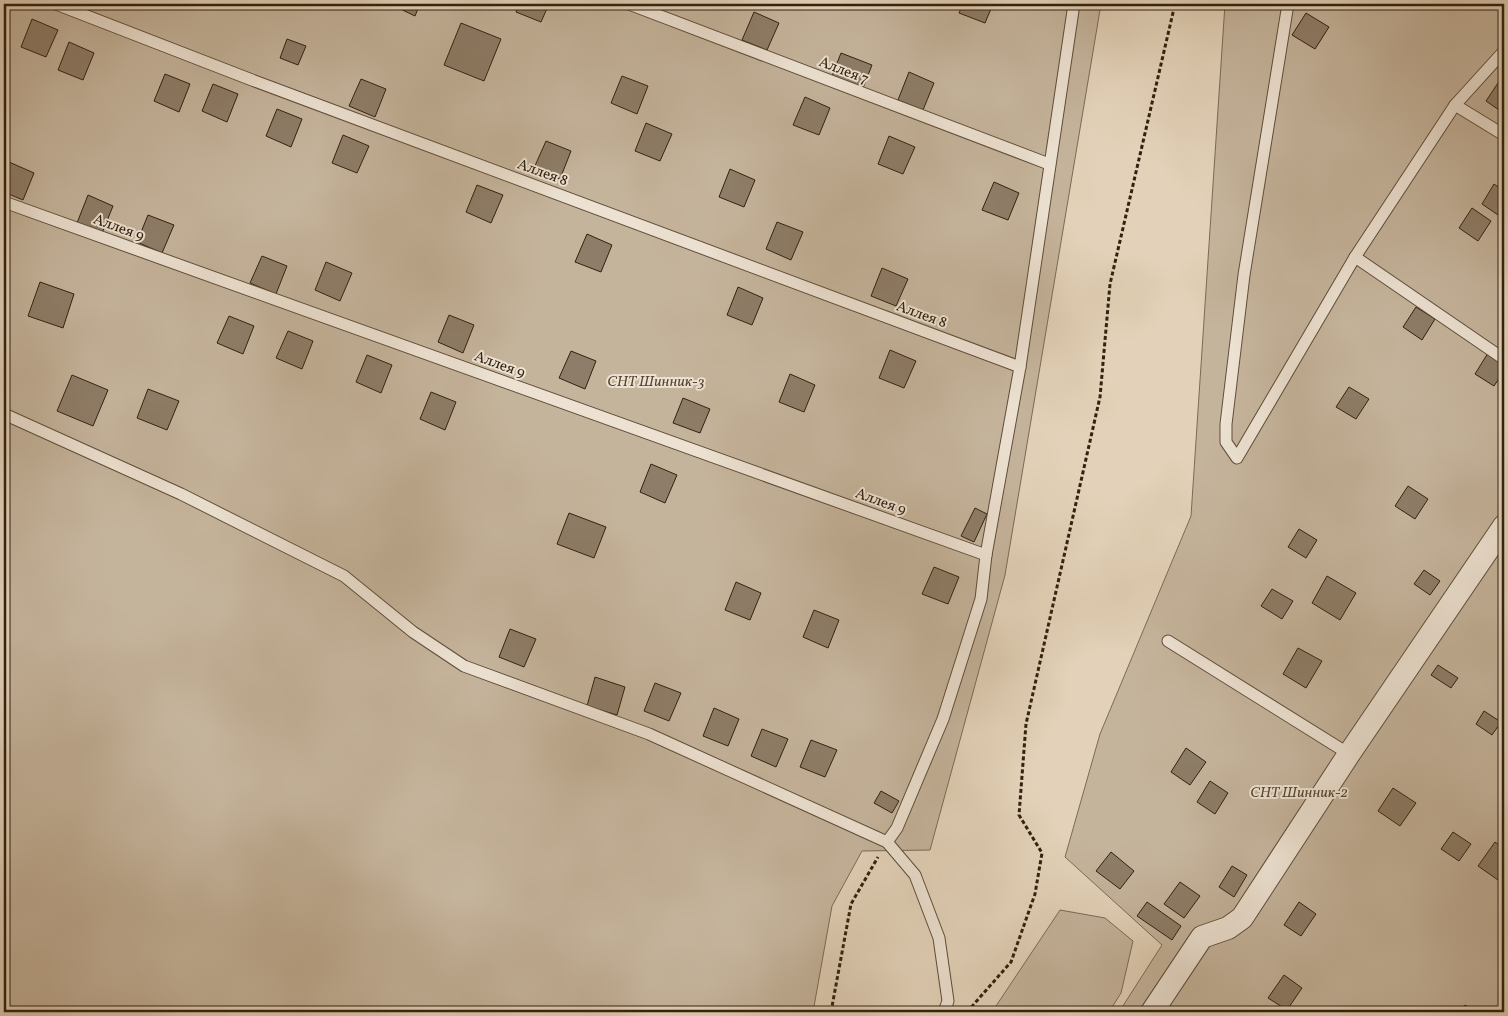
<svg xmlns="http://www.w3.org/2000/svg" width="1508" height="1016" font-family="Vollkorn,serif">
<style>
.green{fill:#c5b49c;stroke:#7b6a56}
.building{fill:#8e7d68;stroke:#312110}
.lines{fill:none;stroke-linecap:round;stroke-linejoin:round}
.service-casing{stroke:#5e4d3a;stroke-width:13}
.minor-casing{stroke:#5e4d3a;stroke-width:24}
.path{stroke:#312110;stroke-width:3;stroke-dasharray:4 2.5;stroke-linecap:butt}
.service{stroke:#ede2d2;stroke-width:11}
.minor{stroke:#ede2d2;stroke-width:22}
.labels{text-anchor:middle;stroke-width:4;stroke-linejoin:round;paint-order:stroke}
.street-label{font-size:15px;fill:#312110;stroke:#ede2d2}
.park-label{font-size:15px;font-style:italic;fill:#564633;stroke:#ede2d2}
</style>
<rect width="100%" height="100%" fill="#e3d2b9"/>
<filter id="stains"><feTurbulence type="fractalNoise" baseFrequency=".004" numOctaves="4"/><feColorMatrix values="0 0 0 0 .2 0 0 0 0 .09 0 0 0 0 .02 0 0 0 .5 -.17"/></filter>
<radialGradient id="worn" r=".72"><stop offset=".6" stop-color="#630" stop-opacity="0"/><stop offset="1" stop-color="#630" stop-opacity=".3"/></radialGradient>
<g class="green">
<polygon points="4,4 1101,4 1005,575 930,850 862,851 832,906 813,1012 4,1012"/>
<polygon points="1225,4 1504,4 1504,1012 1119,1012 1162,945 1065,857 1100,734 1191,516"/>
<polygon points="1060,910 1105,918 1133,941 1121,993 1109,1012 992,1012"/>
</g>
<g class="building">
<polygon points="393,4 420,4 415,16 392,5"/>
<polygon points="519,4 549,4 541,22 516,12"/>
<polygon points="963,4 993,4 985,23 959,13"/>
<polygon points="754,12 779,23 767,50 742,40"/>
<polygon points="1306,13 1329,27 1315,49 1292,35"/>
<polygon points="32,19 58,30 46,57 21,47"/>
<polygon points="461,23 501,39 484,81 444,65"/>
<polygon points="287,39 306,46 298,65 280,58"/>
<polygon points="69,42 94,53 83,80 58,70"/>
<polygon points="841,53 872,65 863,88 832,76"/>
<polygon points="909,72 934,83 923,110 898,100"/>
<polygon points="165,74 190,84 179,112 154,101"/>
<polygon points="1504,74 1504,108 1502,112 1486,101"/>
<polygon points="622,76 648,86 637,114 611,103"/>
<polygon points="361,79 386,89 375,117 349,106"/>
<polygon points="213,84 238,94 227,122 202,111"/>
<polygon points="805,97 830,108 819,135 793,125"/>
<polygon points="277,109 302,119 291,147 266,136"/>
<polygon points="646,123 672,134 660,161 635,151"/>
<polygon points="343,135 369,146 357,173 332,163"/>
<polygon points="889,136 915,147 903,174 878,164"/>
<polygon points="546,141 571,151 560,179 534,168"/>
<polygon points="9,162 34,173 23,200 4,192 4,175"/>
<polygon points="730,169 755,180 744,207 719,197"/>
<polygon points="994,182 1019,193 1008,220 982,210"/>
<polygon points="1494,184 1504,191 1504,212 1501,217 1482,204"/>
<polygon points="477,185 503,195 491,223 466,212"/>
<polygon points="88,195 113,206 102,233 77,223"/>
<polygon points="1472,208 1491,221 1478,241 1459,228"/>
<polygon points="148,215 174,225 162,253 137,242"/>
<polygon points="777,222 803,232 791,260 766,249"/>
<polygon points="587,234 612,245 601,272 575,262"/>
<polygon points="262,256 287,266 276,294 250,283"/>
<polygon points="326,262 352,273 340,301 315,290"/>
<polygon points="882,268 908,279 896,306 871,296"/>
<polygon points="40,282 74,294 63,328 28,316"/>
<polygon points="738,287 763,298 752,325 727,315"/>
<polygon points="1416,307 1435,319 1422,340 1403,327"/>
<polygon points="449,315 474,325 463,353 438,342"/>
<polygon points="229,316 254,326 243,354 217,343"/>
<polygon points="288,331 313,341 302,369 276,358"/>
<polygon points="890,350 916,361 904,388 879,378"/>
<polygon points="571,351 596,361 585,389 559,378"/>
<polygon points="1488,353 1504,364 1504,371 1494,386 1475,374"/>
<polygon points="367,355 392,365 381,393 356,382"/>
<polygon points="790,374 815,385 804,412 779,402"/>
<polygon points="72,375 108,390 93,426 57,411"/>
<polygon points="1349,387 1369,399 1356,419 1336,407"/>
<polygon points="148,389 179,401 167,430 137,418"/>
<polygon points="431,392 456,402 445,430 420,419"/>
<polygon points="683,398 710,409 700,433 673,423"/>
<polygon points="651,464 677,475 665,503 640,492"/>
<polygon points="1408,486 1428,499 1415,519 1395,506"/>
<polygon points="975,508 987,514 974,542 961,536"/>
<polygon points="569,513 606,527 594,558 557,544"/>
<polygon points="1299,529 1317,540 1306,558 1288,547"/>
<polygon points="934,567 959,577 948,604 922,594"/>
<polygon points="1424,570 1440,581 1430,595 1414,584"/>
<polygon points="1327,576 1356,593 1340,620 1312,603"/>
<polygon points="736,582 761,593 750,620 725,610"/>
<polygon points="1272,589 1293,601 1282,619 1261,606"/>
<polygon points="814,610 839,620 828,648 803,637"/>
<polygon points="510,629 536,639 524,667 499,657"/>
<polygon points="1298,648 1322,661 1306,688 1283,674"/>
<polygon points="1438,665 1458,678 1451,688 1431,675"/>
<polygon points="595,677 625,687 617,715 587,706"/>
<polygon points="655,683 681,693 669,721 644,711"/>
<polygon points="714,708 739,719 728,746 703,736"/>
<polygon points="1484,711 1501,722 1492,735 1476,724"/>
<polygon points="762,729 788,739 776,767 751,756"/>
<polygon points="811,740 837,750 825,777 800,767"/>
<polygon points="1186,748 1206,762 1190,785 1171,772"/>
<polygon points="1210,781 1228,793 1215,814 1197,802"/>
<polygon points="1393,788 1416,803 1400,826 1378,811"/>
<polygon points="881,791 899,801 892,813 874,803"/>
<polygon points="1504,805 1504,819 1498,815"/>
<polygon points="1453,832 1471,844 1459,861 1441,849"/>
<polygon points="1495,842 1504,849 1504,872 1498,880 1478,866"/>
<polygon points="1111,852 1134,871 1120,889 1096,871"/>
<polygon points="1232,866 1247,875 1234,897 1219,887"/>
<polygon points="1180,882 1200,896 1184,918 1164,904"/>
<polygon points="1147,902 1181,926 1172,940 1137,916"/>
<polygon points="1299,902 1316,914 1301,936 1284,925"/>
<polygon points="1284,975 1302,988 1287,1010 1268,998"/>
<polygon points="1465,1005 1476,1012 1461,1012"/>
</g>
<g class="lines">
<defs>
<g id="service">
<polyline points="56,4 252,80 1020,367"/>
<polyline points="629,4 1049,164"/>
<polyline points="1288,4 1244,275 1226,424 1226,442 1237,458 1355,257 1455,105 1504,51"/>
<polyline points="1455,105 1504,135"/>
<polyline points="4,202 986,555"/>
<polyline points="1355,257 1504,359"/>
<polyline points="4,414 181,494 344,576 413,632 464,666 649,734 887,842 915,875 939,938 948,1001 944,1012"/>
<polyline points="1168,641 1349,754"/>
<polyline points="887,842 897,828 943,719 981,599 986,555 1020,367 1074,4"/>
</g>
<polyline id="minor" points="1152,1012 1202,937 1228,928 1242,918 1349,754 1504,526"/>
</defs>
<use href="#service" class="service-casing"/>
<use href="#minor" class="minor-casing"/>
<g class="path">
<polyline points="831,1012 851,904 878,857"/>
<polyline points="967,1012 1011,962 1035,894 1042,853 1019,815 1026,724 1100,397 1110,284 1175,4"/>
</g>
<use href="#service" class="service"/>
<use href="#minor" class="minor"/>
</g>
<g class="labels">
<g class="street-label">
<text transform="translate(844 70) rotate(21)" y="5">Аллея 7</text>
<text transform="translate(543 172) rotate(20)" y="5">Аллея 8</text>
<text transform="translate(119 227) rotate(20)" y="5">Аллея 9</text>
<text transform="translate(922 314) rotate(20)" y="5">Аллея 8</text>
<text transform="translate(500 364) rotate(20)" y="5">Аллея 9</text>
<text transform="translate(881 501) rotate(20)" y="5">Аллея 9</text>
</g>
<g class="park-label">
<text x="656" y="386">СНТ Шинник-3</text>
<text x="1299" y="797">СНТ Шинник-2</text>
</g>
</g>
<rect width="1508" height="1016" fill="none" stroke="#e3d2b9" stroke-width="20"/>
<rect x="5" y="5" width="1498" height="1006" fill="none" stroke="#312110" stroke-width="2.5"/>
<rect x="10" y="10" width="1488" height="996" fill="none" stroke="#312110"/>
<rect width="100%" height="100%" filter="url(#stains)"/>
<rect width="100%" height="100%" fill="url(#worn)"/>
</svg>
